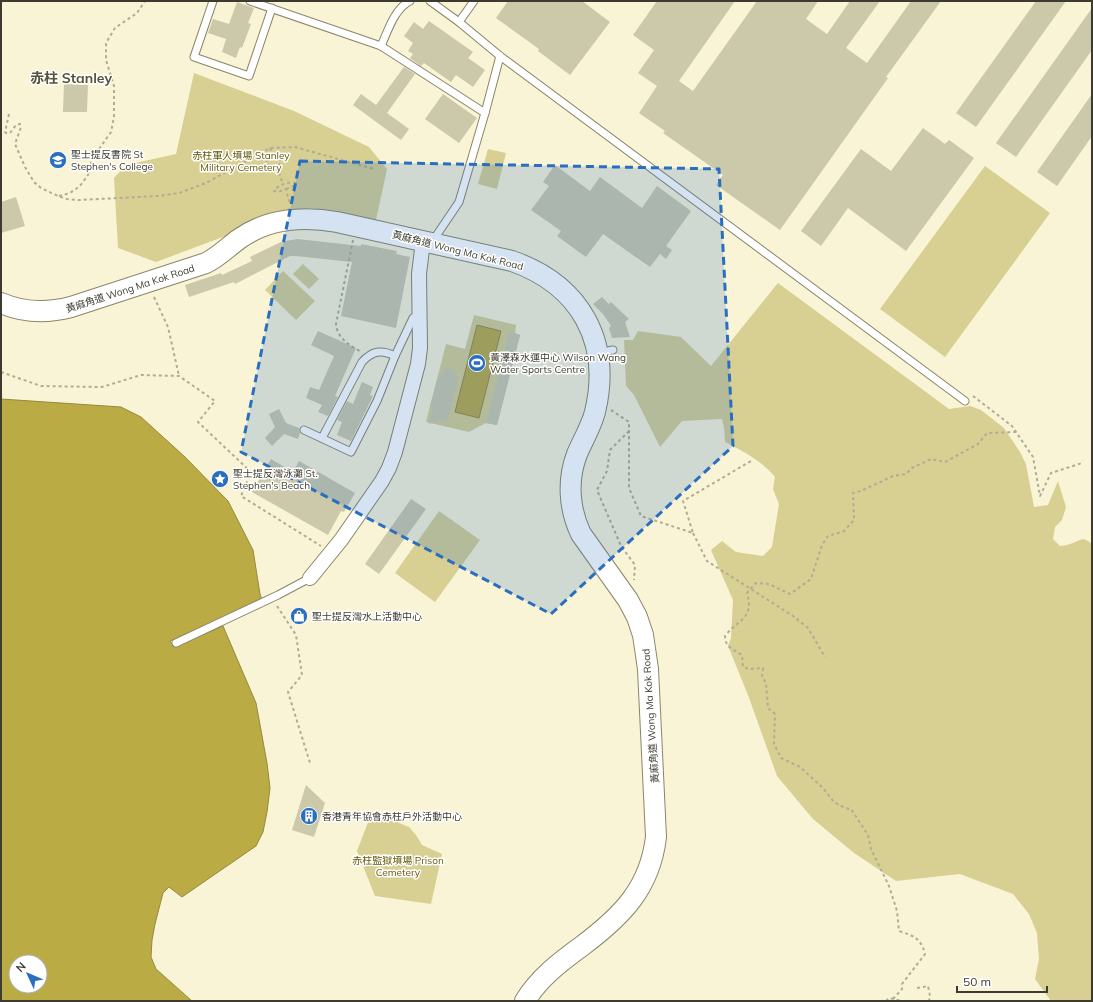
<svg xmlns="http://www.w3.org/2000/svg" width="1093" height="1002" font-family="Mulish,'Noto Sans TC',sans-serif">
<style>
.green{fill:#d8cf93}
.water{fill:#bbab45;stroke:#95893e;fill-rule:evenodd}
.building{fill:#ccc8aa}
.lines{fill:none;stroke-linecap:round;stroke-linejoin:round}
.lane-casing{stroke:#898569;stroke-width:9}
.street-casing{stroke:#898569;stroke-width:16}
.secondary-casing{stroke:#898569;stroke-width:22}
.path{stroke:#b0ac95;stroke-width:2;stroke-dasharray:3 3;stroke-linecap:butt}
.lane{stroke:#fff;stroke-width:7}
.street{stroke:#fff;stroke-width:14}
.secondary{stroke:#fff;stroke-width:20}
.marked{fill:#296ebf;fill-opacity:0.2;stroke:#296ebf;stroke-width:3;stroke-dasharray:8 5;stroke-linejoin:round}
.labels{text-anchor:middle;stroke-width:3;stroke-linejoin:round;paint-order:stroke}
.poi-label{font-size:10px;fill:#3d3b2f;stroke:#fff;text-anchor:start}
.park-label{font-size:10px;fill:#645809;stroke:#fff}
.street-label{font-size:10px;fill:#3d3b2f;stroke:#fff}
.district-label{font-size:14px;font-weight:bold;fill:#565238;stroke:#fff}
</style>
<rect width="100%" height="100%" fill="#f9f4d6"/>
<g class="green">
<polygon points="194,73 294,111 369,147 387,169 376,220 311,208 295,210 156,262 118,248 114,178 126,165 176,154"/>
<polygon points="488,149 506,153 497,189 478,184"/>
<polygon points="985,166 1050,213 945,357 880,309"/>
<polygon points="303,264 319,279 309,289 293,274"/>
<polygon points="283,271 315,301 296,320 265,290"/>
<path d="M778,283l171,126 21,-3 11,4 23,18 16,24 6,12 8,43 14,-2 10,-24 8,26 -4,13 -7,7 -2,12 7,7c3,0 7,-1 10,-2 11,-3 11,-9 22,0v457h-41l-16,-22 4,-20 -2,-26 -8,-19 -16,-20 -53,-20 -64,7 -42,-28 -41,-34 -36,-43 -29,-81 -20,-49 3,-8 2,-38 -22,-50 11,-9 14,11 27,4 9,-9 7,-43 -6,-15 2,-12c-13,-16 -32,-26 -50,-35l-1,-14 -2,-9 -40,2 -22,26 -26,-52 -8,-9 -2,-46h9l5,-9 43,6 30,29z"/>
<polygon points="474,315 516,325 515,333 520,335 497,425 486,423 469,432 426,422 446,344 465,349"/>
<polygon points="439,511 480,540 435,602 395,573"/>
<polygon points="372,812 409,827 416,835 422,845 442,854 431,904 375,896 357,851"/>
</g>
<g class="water">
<polygon points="477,325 501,331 479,418 455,412"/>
<path d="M1,399l120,8 20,10 44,40 43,44 25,49 7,44 2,6 -92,41 4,6 49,-21 33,77 11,60 3,25 -3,24 -4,20 -7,14 -74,51 -13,-10 -6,6 -8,31 -3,16 -1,17 5,12 36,32h-191zM16,962h24v24h-24z"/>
</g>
<g class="building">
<polygon points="508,1 582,1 610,22 570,75 538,51 539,49 496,18"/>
<polygon points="657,1 735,1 679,81 693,91 757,1 818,1 806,19 827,34 850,1 880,1 846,48 867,63 911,1 941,1 886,77 888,78 780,230 716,185 723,175 663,133 665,131 639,113 657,86 638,73 654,50 633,35"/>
<polygon points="1036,1 1066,1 976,127 956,113"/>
<polygon points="237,2 254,8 248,23 251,24 242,48 240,47 236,58 222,52 226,39 208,33 213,19 229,24"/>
<polygon points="1092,8 1092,50 1016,157 996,143"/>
<polygon points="429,21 473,52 468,58 485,70 473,87 456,75 451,82 424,63 421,66 410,58 413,54 408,51 413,43 404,36 414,22 423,29"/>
<polygon points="404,67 415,74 387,113 409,129 401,140 353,105 361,94 376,105"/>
<polygon points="64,84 88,85 87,112 63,112"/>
<polygon points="443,94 477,118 459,143 425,119"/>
<polygon points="1092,94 1092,136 1057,186 1037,172"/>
<polygon points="923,128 945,144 949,140 974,158 906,251 848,208 821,246 801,231 861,149 891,171"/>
<polygon points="555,165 590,191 600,177 642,208 657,186 691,211 666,246 672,250 666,259 660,254 650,267 603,234 586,257 557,236 561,231 531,210 549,186 543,182"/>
<polygon points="16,197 25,226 1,233 1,202"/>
<polygon points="297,239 361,246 361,244 397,251 396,254 410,257 396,328 341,316 352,262 296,256 290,256 235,284 234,282 189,297 185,285 221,273 222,275 252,261 250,257 281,242"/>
<polygon points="602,297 609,304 611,302 629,319 625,322 630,337 612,338 609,328 611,326 603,314 593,304"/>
<polygon points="318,331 356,348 335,396 338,397 328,416 318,412 322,405 306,398 310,387 319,390 334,356 311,345"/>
<polygon points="509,332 520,335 497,425 486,423"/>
<polygon points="447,368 453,370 458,379 447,422 440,420 429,424 434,407 430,406 438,377 440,378 444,370"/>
<polygon points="362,382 373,387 370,395 373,396 351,441 337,435 342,422 337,420 347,401 353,404"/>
<polygon points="279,409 286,423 299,428 300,433 298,439 284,434 272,446 265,438 275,427 269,414"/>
<polygon points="271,459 293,472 299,461 355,493 344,512 341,511 328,535 252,492"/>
<polygon points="411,499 426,509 379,574 365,564"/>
<polygon points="306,785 325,803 314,837 292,830"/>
</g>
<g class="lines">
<defs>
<g id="lane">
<polyline points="213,1 194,57 249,76 272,8"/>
<polyline points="250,1 381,46 485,113"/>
<polyline points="430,1 459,22 500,56 965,401"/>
<polyline points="459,22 474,1"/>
<path d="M381,46c7,-15 13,-37 29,-45"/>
<polyline points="432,242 459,202 485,113 500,56"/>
<polyline points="598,353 613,350"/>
<polyline points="304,430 351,452 377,401 395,356"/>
<path d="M322,438l40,-76c10,-11 19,-13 33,-6l18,-38 6,-3"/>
<polyline points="176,643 278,595 310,578"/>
</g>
<polyline id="street" points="310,578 341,540 382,481 389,468 395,452 418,364 420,348 419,274 423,241"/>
<path id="secondary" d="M1,303c23,10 47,10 70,4l135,-44c12,-6 22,-16 33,-24 28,-20 64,-23 98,-17l175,39c68,24 100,80 83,151 -4,15 -12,28 -18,42 -10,26 -8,55 4,80l47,66 9,17 6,18 5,34 8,168c-6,51 -34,79 -74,109 -22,16 -43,32 -57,55"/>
</defs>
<use href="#lane" class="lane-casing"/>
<use href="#street" class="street-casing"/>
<use href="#secondary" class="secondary-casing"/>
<g class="path">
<polyline points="9,114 5,132 6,133 10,133 16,125 20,124 21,127 15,144 25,167 34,182 41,188 58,196 67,199 79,200 158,196 179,193 206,183 270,148 295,147 374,169"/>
<polyline points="270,148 273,156"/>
<polygon points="276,155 280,156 281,163 277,167 270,167 267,161 270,158"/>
<polyline points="277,167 283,184"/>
<path d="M286,189l8,-3 2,-3c-7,-2 -18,2 -22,8l4,1 8,-3 4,16"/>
<polyline points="59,196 70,193 80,186 88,175 92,159 111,132 114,117 114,86 106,60 106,43 115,28 137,13 145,1"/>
<path d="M353,240l-17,84c1,13 12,21 24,27"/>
<polyline points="154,297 168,327 179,376"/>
<polyline points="1,372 41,386 102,387 141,375 179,376 215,401 198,422 251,472 241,496 321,546"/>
<polyline points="973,396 1012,426 1033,457 1040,496 1051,473 1082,463"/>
<polyline points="611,410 629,422 629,488 641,516 693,533 683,501 751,461"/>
<polyline points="629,431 610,450 607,471 597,490 621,546 635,565 634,580"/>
<polyline points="693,533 707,561 793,616 808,628 825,657"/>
<polyline points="277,606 296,635 302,675 288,692 310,763"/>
<polyline points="917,988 928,986 930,996 929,1001"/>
<path d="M893,999l9,-10v-5l23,-30c-4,-16 -11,-18 -26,-23l-2,-20 -8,-25 -18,-37 -3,-14 -17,-26 -6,-1 -11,-6 -11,-14 -23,-21 -19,-9 -7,-14 1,-30 -7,-6 -2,-25 -4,-7 1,-8 -13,1 -7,-2 -1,-12c-9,-6 -17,-8 -17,-19 14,-18 29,-16 22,-43l9,-10 13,1 21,10 21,-15 11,-34 6,-9 16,-5 10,-11 -1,-27 8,-2 32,-15 13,-2 6,-6 19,-9 14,3 33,-18 9,-11 29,-1"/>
<polyline points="886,1001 889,998 902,1001"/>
</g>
<use href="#lane" class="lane"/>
<use href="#street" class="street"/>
<use href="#secondary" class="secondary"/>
</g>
<path class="marked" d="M300,161l419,8 14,277 -182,168 -310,-162z"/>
<defs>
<symbol id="school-disc" viewBox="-11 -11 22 22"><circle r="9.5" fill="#296ebf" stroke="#fff"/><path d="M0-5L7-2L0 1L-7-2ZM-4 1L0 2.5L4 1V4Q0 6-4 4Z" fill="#fff"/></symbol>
<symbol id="stadium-disc" viewBox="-11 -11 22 22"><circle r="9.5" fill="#296ebf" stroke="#fff"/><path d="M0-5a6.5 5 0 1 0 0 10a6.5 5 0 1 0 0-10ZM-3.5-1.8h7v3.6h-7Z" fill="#fff"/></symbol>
<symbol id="sight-disc" viewBox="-11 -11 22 22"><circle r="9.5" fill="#296ebf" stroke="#fff"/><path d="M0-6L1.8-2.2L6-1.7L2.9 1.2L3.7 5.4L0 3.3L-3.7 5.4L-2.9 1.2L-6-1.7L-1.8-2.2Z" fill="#fff"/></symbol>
<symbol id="shop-disc" viewBox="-11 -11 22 22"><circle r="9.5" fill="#296ebf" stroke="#fff"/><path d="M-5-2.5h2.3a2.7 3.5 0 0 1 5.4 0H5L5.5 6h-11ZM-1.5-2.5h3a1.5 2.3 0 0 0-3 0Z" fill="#fff"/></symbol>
<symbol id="building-disc" viewBox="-11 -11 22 22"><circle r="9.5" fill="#296ebf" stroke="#fff"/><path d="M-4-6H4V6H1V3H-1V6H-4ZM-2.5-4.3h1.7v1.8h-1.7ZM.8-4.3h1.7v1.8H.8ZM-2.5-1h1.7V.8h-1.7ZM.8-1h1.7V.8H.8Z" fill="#fff"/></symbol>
</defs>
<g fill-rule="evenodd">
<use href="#school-disc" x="48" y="150" width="20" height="20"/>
<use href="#stadium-disc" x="467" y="353" width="20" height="20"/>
<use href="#sight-disc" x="210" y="469" width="20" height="20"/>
<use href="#shop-disc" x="289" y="606" width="20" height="20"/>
<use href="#building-disc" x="299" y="806" width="20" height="20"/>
</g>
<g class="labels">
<g class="poi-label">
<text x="71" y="158">聖士提反書院 St<tspan x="71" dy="12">Stephen's College</tspan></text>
<text x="490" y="361">黃澤森水運中心 Wilson Wang<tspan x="490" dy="12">Water Sports Centre</tspan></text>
<text x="233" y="477">聖士提反灣泳灘 St.<tspan x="233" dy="12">Stephen's Beach</tspan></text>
<text x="312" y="620">聖士提反灣水上活動中心</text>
<text x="322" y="820">香港青年協會赤柱戶外活動中心</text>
</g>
<g class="park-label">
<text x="241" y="159">赤柱軍人墳場 Stanley<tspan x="241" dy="12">Military Cemetery</tspan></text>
<text x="398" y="864">赤柱監獄墳場 Prison<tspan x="398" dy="12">Cemetery</tspan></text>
</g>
<g class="street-label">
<text transform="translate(458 250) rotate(14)" y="4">黃麻角道 Wong Ma Kok Road</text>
<text transform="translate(130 288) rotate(-18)" y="4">黃麻角道 Wong Ma Kok Road</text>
<text transform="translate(650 716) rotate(-94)" y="4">黃麻角道 Wong Ma Kok Road</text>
</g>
<g class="district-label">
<text x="71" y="83">赤柱 Stanley</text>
</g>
</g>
<rect width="1093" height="1002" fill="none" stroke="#3d3b2f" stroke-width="4"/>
<g transform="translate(28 974) rotate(314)"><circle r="19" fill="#ffffff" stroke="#b1b1ac"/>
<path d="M0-3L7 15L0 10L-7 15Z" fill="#296ebf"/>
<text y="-6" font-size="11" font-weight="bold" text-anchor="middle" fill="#3d3b2f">N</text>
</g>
<path d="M957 986v6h90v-6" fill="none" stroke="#3d3b2f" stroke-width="2"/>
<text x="963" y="986" font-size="12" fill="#3d3b2f" stroke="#ffffff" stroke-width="3" paint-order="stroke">50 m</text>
</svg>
